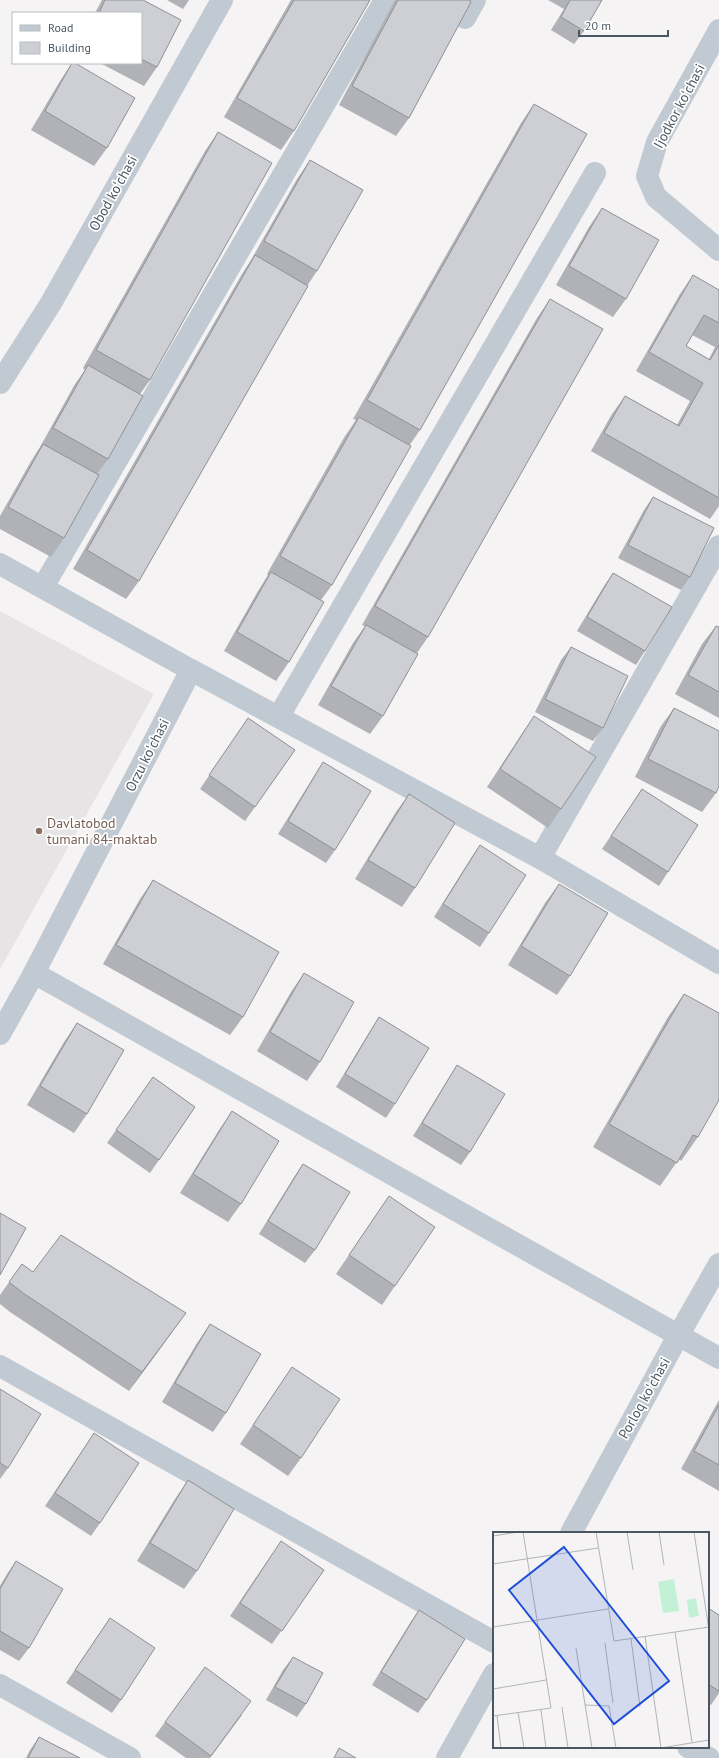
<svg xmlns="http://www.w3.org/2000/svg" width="719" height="1758" font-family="'PT Sans',sans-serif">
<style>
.education{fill:#e6e4e5}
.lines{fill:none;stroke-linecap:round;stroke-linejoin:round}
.minor{stroke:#c1cad2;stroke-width:22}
.wall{fill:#b0b2b7;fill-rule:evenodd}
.shaded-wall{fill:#909195}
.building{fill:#cdcfd5;stroke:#909195}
.education-dot{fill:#8d6e63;stroke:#fff;stroke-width:1.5}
.labels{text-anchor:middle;stroke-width:3.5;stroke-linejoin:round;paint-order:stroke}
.street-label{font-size:14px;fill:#4a5661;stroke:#fff}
.education-label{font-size:14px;fill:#785e54;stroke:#fff;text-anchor:start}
.inset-road{fill:none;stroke:#b1b4b9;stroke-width:1}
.view{fill:#1d4ed8;fill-opacity:0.15;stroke:#1d4ed8;stroke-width:2}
.inset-edge{fill:none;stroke:#4a5661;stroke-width:2}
</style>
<rect width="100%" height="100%" fill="#f5f3f3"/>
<polygon class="education" points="0,611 154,694 0,969"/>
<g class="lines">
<g class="minor">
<polyline points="465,18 475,0"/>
<polyline points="719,30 657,142 647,176 656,197 719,250"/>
<polyline points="0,383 51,303 222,0"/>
<polyline points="0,564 191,670 34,973 0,1034"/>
<polyline points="43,587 385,0"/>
<polyline points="191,670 540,858 719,963"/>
<polyline points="279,716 595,173"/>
<polyline points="540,858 719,546"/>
<polyline points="34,973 719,1358"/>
<polyline points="0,1366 494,1642"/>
<polyline points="571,1533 678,1336 719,1264"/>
<polyline points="0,1685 130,1758"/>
<polyline points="688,1747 709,1758"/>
<polyline points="447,1758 494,1674"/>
</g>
</g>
<g class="wall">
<polygon points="102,0 143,0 157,67 144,86 100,63 141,63 141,13 95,13"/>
<polygon points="167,0 189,0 183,9"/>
<polygon points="291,0 370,0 294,131 281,150 224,117"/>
<polygon points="395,0 470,0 409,118 396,136 339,105"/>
<polygon points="548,0 602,0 584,31 574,44 551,30 564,9"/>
<polygon points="72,63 107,148 94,166 31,130 60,81"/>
<polygon points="534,104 420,430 409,446 332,585 321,600 289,662 276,681 224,651 258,591 268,575 267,574 345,436 356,420 353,419 521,123"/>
<polygon points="218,132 150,380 140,394 108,459 97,474 64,538 51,557 0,529 0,516 30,463 40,447 75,384 85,370 83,368 205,151"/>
<polygon points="310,160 317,271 307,286 139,581 126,599 73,569 242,274 251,260 297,179"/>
<polygon points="602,208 626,299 613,317 556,285 589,227"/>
<path d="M693,275l26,15v216l-9,13 -119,-68 21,-37 13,-18 52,29 13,-24 -54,-30 44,-77zM692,335l23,12 -6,12 -23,-13z"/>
<polygon points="550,299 428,637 417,653 383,716 370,734 318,705 353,643 365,626 362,625 537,318"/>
<polygon points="653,497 690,577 681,590 618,558 644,510"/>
<polygon points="613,573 645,651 636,665 577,631 604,586"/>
<polygon points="716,626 719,627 719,718 675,694 702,644"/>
<polygon points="571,647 603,728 593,741 535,712 561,660"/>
<polygon points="674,708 716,793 702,812 635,777 661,726"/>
<polygon points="534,716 561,809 548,828 487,787 521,735"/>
<polygon points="248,718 295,750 245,821 200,789"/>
<polygon points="323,762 335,850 326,863 278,834 314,776"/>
<polygon points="642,789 668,872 659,886 602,849"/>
<polygon points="409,794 415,888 402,907 355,879 396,812"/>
<polygon points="480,845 489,933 480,947 434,917 471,858"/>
<polygon points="153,880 243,1017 230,1035 103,964 140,899"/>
<polygon points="559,884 570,976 557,995 508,965 545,903"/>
<polygon points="304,973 320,1062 307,1081 257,1051 291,992"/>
<polygon points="684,994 698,1137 681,1161 679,1159 660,1186 593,1147 668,1017"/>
<polygon points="379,1017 395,1104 386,1118 336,1087 370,1031"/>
<polygon points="77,1023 87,1114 74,1133 27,1105 64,1042"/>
<polygon points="457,1065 470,1152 461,1165 413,1136 448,1079"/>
<polygon points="153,1077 195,1107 150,1173 107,1143"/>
<polygon points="232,1111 241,1204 228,1222 180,1193 219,1130"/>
<polygon points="303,1164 315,1250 305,1263 259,1234 294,1177"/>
<polygon points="389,1196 395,1286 382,1305 336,1274"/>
<polygon points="22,1264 33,1272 173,1331 129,1391 10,1312 0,1304 0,1295"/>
<polygon points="210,1324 226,1413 213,1432 162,1402 197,1343"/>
<polygon points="292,1367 301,1458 288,1476 240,1444"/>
<polygon points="0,1389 8,1468 0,1479"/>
<polygon points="719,1400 719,1491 681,1469"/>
<polygon points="94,1433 100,1523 91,1536 45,1506"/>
<polygon points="188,1480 197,1571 184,1589 137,1561 175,1499"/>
<polygon points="272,1554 324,1570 272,1644 230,1616"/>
<polygon points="16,1561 29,1648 19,1661 0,1650 0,1586 7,1574"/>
<polygon points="708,1608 719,1615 719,1693 711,1705 708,1703"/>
<polygon points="419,1610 427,1700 418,1713 372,1685 410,1623"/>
<polygon points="110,1618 121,1700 112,1713 66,1683"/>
<polygon points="293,1657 306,1704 297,1717 266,1700 283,1670"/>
<polygon points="242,1715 210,1758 186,1758 155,1736 165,1722"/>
<polygon points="39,1737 80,1758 26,1758 30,1750"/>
</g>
<polygon class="shaded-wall" points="186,1313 173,1331 129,1391 142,1372"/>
<g class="building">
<polygon points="105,0 143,0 181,20 157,67 141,59 141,13 99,13"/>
<polygon points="294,0 370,0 294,131 237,98"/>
<polygon points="398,0 470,0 471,2 409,118 352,86"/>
<polygon points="570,0 602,0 584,31 561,17"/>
<polygon points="72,63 75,63 135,98 107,148 45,111"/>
<polygon points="534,104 587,134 420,430 367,400"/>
<polygon points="218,132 272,163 150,380 96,350"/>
<polygon points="310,160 363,190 317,271 264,241"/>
<polygon points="602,208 659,240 626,299 569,266"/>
<polygon points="255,255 308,286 139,581 87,550"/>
<polygon points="693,275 719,290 719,323 704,315 686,346 710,360 719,345 719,498 604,433 625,396 679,426 703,383 649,352"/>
<polygon points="550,299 603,329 428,637 375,606"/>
<polygon points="88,365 143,396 108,459 53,428"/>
<polygon points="359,417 411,446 332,585 280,556"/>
<polygon points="43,444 99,475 64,538 8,507"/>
<polygon points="653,497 714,528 690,577 628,545"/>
<polygon points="271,572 324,602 289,662 237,632"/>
<polygon points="613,573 672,607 645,651 587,617"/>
<polygon points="366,625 418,654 383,716 331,686"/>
<polygon points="716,626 719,627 719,692 688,675"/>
<polygon points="571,647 628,676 603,728 545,699"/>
<polygon points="674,708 719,731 719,786 716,793 648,759"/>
<polygon points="534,716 596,757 561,809 500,769"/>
<polygon points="248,718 295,750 255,807 209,775"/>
<polygon points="323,762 371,791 335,850 288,821"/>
<polygon points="642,789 698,825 668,872 611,836"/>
<polygon points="409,794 455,823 415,888 368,860"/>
<polygon points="480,845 526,875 489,933 443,904"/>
<polygon points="153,880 279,952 243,1017 116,945"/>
<polygon points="559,884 608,913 570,976 521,946"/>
<polygon points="304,973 354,1002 320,1062 270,1032"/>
<polygon points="684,994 719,1013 719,1100 698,1137 693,1135 677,1163 609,1124"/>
<polygon points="379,1017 429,1048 395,1104 345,1074"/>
<polygon points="77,1023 124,1050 87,1114 40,1086"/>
<polygon points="457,1065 505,1094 470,1152 422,1123"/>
<polygon points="153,1077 195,1107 159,1160 116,1130"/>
<polygon points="232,1111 279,1141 241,1204 193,1174"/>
<polygon points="303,1164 350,1192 315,1250 268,1221"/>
<polygon points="389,1196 435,1227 395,1286 349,1255"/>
<polygon points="0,1213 26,1228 0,1275"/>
<polygon points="61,1235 186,1313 142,1372 23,1293 9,1282 22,1264 33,1272"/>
<polygon points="210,1324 261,1354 226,1413 175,1383"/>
<polygon points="292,1367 340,1399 301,1458 253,1425"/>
<polygon points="0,1389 41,1414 8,1468 0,1463"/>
<polygon points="719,1405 719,1465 694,1451"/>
<polygon points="94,1433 139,1463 100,1523 55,1493"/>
<polygon points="188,1480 234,1509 197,1571 150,1543"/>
<polygon points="281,1541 324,1570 282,1631 240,1603"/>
<polygon points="16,1561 63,1589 29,1648 0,1631 0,1589"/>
<polygon points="708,1608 719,1615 719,1691 708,1684"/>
<polygon points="419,1610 465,1639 427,1700 381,1672"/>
<polygon points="110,1618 155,1648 121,1700 75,1670"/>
<polygon points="293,1657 323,1673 306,1704 275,1687"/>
<polygon points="205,1667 251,1701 211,1756 165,1722"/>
<polygon points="39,1737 80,1758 28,1758"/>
<polygon points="339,1748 356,1758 334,1758"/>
</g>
<circle class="education-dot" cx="39" cy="831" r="4"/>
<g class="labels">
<g class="street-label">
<text transform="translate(679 106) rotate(-62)" y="5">Ijodkor koʻchasi</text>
<text transform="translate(113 193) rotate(-61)" y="5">Obod koʻchasi</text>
<text transform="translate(147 755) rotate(-63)" y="5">Orzu koʻchasi</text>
<text transform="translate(644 1398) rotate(-61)" y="5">Porloq koʻchasi</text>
</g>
<g class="education-label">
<text x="47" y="828">Davlatobod<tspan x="47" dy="16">tumani 84-maktab</tspan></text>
</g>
</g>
<g transform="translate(493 1532)">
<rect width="216" height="216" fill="#f5f3f3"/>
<path d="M181,47l5,32 -16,2 -5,-31zM203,66l3,18 -10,2 -2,-18z" fill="#c3f1d5"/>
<path class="inset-road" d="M103,0l18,109 95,-14M134,0l6,38M166,0l5,33M201,0l15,98M0,4l25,-4M0,32l105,-16M0,95l115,-18M182,100l17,110M152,104l16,112 48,-8M138,107l9,68M112,111l8,60M83,116l16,100M0,157l53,-9M92,173l24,1 7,42M69,175l6,41M48,178l5,38M25,180l6,36M0,184l58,-8 -28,-176M4,184l4,32"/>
<path class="view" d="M71,15l105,134 -55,43 -105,-134z"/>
<rect width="216" height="216" class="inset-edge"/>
</g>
<rect x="12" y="12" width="130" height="52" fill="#ffffff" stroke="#b7bbc0"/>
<rect x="20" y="25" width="20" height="6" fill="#c1cad2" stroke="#b7bbc0"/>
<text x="48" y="32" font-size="12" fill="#4a5661">Road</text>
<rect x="20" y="42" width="20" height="12" fill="#cdcfd5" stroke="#b7bbc0"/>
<text x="48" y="52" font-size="12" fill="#4a5661">Building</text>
<path d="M579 30v6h89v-6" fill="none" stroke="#4a5661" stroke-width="2"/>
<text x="585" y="30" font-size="12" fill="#4a5661" stroke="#ffffff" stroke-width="3" paint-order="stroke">20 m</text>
</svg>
